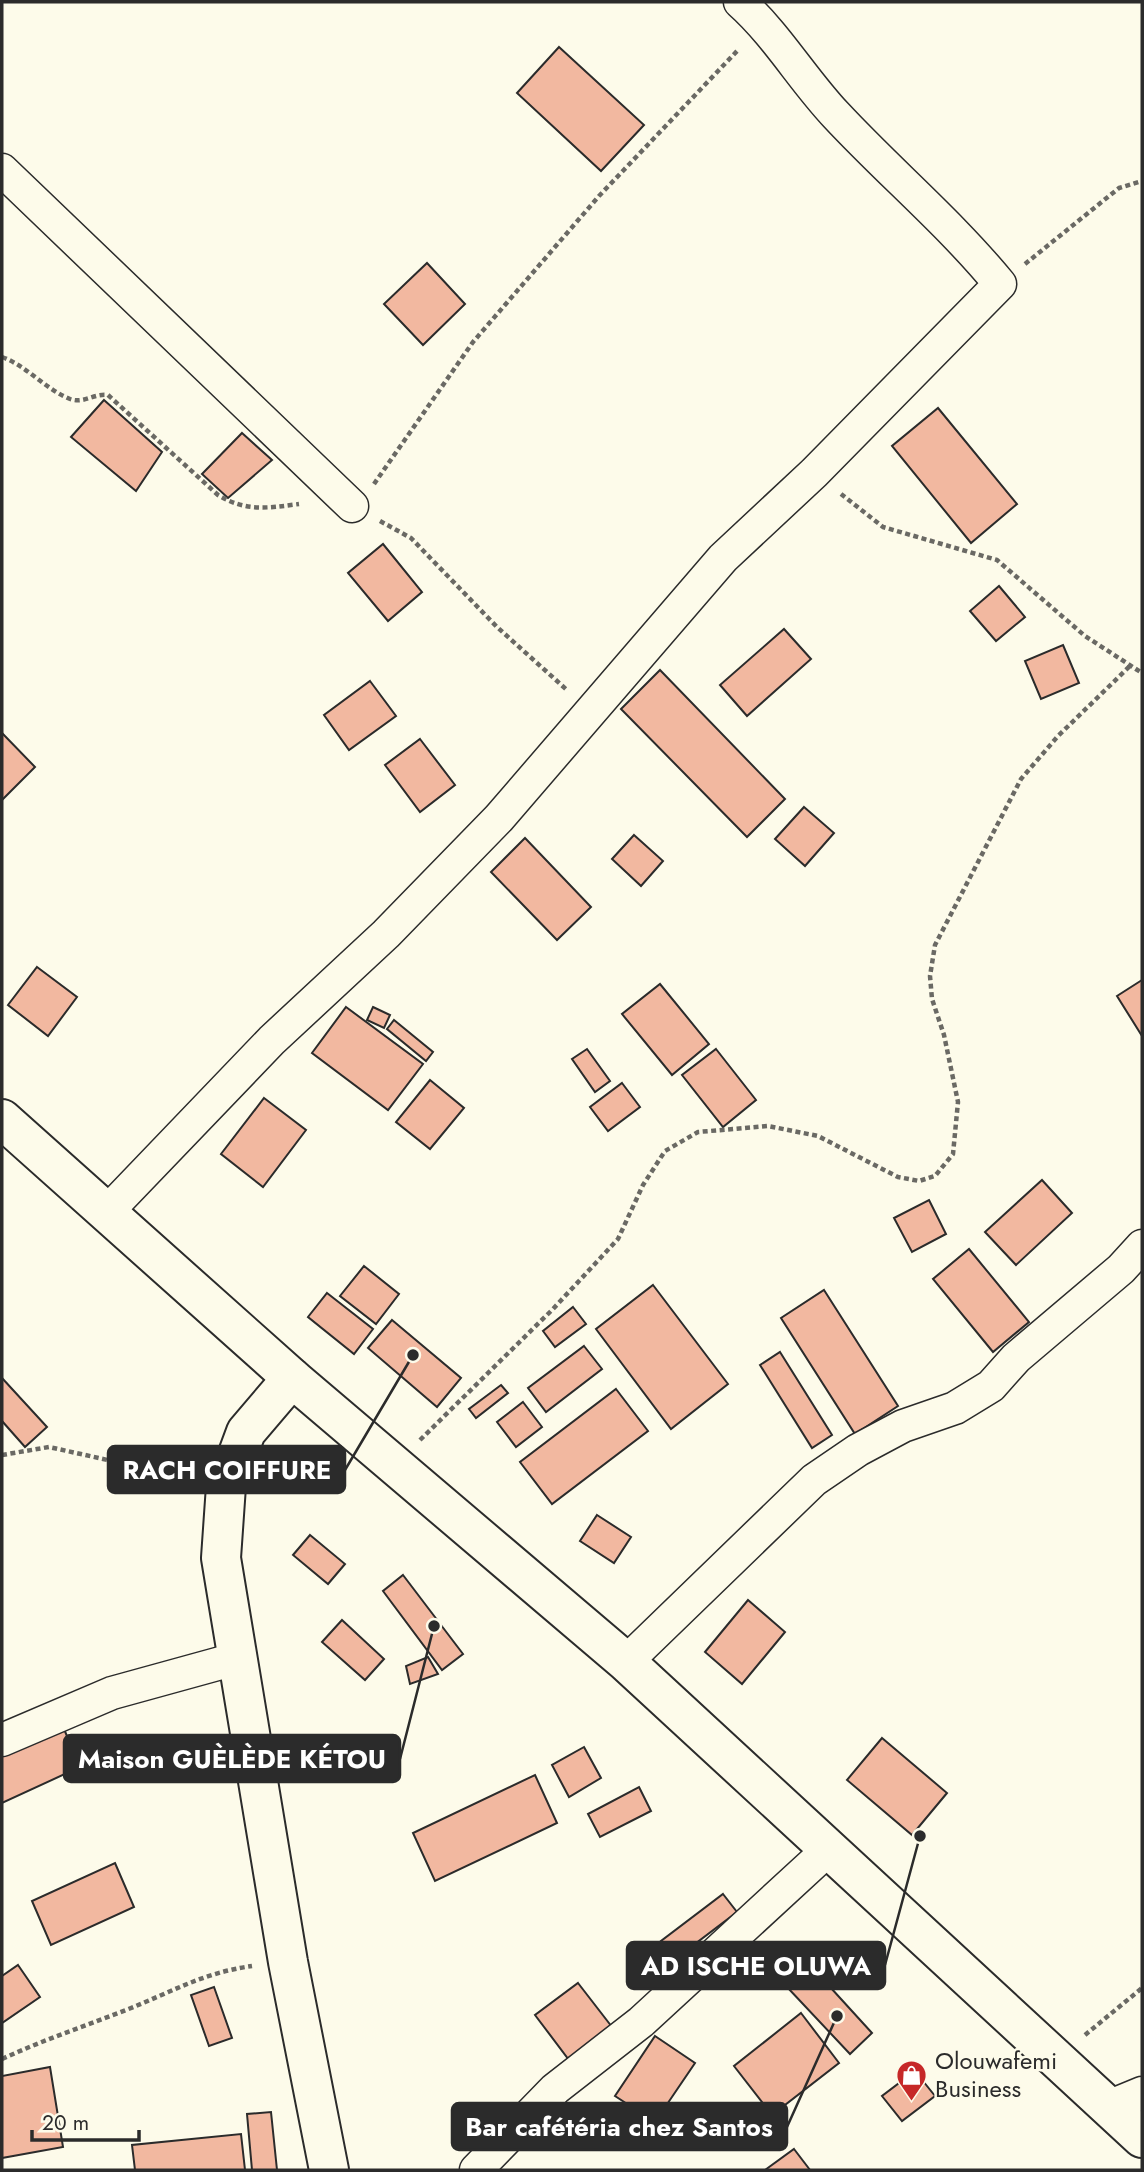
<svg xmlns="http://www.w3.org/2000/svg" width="1144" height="2172" font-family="Jost,sans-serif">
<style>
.building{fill:#f2b8a0;stroke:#2b2b2b;stroke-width:2}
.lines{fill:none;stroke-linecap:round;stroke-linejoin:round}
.minor-casing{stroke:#2b2b2b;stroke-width:35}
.tertiary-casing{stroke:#2b2b2b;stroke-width:42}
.primary-casing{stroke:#2b2b2b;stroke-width:42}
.path{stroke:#6a6964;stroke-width:4.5;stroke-dasharray:5 3.5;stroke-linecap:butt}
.minor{stroke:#fdfbea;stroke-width:32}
.tertiary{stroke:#fdfbea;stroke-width:38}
.primary{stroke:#fdfbea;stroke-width:38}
.labels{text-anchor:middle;stroke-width:5;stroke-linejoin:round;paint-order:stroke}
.poi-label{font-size:24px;fill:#2b2b2b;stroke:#fdfbea;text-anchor:start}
.leader{fill:none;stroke:#2b2b2b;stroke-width:2.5}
.callout-dot{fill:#2b2b2b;stroke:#fdfbea;stroke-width:2.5}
.callout{fill:#2b2b2b;stroke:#2b2b2b;stroke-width:2.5}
.callout-label{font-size:26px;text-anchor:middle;font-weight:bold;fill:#fff}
</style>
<rect width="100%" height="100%" fill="#fdfbea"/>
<g class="building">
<polygon points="559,47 644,125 601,171 517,93"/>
<polygon points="427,263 465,304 423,345 384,304"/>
<polygon points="104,400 162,452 136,491 71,437"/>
<polygon points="938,408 1017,504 971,543 892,446"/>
<polygon points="242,433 272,460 228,498 202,474"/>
<polygon points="383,544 422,592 388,621 348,573"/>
<polygon points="999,586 1025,617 996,641 970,611"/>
<polygon points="784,629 811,659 747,716 720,685"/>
<polygon points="1063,645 1079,683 1041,699 1025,661"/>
<polygon points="660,670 785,799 747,837 621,709"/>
<polygon points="370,681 396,716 349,750 324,715"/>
<polygon points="2,733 35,767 2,800"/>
<polygon points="420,739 455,785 420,812 385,765"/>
<polygon points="804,807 834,833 805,866 775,839"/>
<polygon points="634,835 663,861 641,886 612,859"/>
<polygon points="525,838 591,907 557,940 491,872"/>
<polygon points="37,967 77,997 48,1036 8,1005"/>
<polygon points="1142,980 1142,1036 1117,996"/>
<polygon points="660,984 709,1044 672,1075 622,1014"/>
<polygon points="346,1007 423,1064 388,1110 312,1053"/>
<polygon points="373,1007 390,1015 384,1028 367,1020"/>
<polygon points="394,1020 433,1052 426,1061 387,1029"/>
<polygon points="587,1049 610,1081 595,1092 572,1059"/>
<polygon points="716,1049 756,1100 723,1127 682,1075"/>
<polygon points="430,1080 464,1108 430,1149 396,1122"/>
<polygon points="622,1083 640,1107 608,1131 590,1107"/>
<polygon points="264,1098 306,1130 263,1187 221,1154"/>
<polygon points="1042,1180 1072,1213 1016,1265 985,1232"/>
<polygon points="929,1200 946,1234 912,1252 894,1218"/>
<polygon points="969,1249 1029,1322 993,1352 933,1279"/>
<polygon points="364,1266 399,1294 376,1324 340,1296"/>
<polygon points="653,1285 728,1384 671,1429 596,1329"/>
<polygon points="824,1290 898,1406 855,1434 781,1318"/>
<polygon points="327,1293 373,1329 354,1354 308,1317"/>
<polygon points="573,1307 586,1324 555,1347 543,1331"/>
<polygon points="392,1320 461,1378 437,1407 368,1348"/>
<polygon points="584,1346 602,1369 546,1412 528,1388"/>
<polygon points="780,1352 832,1435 812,1448 760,1365"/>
<polygon points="2,1378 47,1427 25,1447 2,1421"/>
<polygon points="501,1385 508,1393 476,1418 469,1409"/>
<polygon points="616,1389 648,1431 552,1504 520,1462"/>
<polygon points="523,1402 542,1427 516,1447 497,1422"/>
<polygon points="597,1515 631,1537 614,1563 580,1541"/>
<polygon points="310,1535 345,1564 328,1584 293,1555"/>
<polygon points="403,1575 463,1654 442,1670 383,1591"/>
<polygon points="748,1600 785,1632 742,1684 705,1652"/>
<polygon points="342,1620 384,1659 365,1680 322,1642"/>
<polygon points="428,1657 438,1674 410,1684 406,1666"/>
<polygon points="64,1729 80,1767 2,1803 2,1756"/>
<polygon points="882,1738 947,1793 912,1835 847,1780"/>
<polygon points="584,1747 601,1778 569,1797 552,1765"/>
<polygon points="535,1775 557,1823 435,1881 413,1833"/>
<polygon points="639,1787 651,1811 600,1837 588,1814"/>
<polygon points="115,1863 134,1907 51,1945 32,1901"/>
<polygon points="723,1894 737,1912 675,1959 661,1941"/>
<polygon points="18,1965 40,1997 2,2023 2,1976"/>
<polygon points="810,1965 872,2033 850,2054 787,1987"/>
<polygon points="578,1983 612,2027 569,2060 535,2015"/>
<polygon points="214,1987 232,2038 209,2046 191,1995"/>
<polygon points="801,2013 839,2063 772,2115 734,2066"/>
<polygon points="655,2036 695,2063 655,2122 615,2096"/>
<polygon points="50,2067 63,2147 2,2158 2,2076"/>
<polygon points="915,2071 935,2096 902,2121 882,2096"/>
<polygon points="271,2112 277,2170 252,2170 247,2114"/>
<polygon points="241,2134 245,2170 135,2170 132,2145"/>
<polygon points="794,2149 810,2170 765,2170"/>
</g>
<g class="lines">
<defs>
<g id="minor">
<polyline points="2,170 352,506"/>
<path d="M106,1213l166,-173 114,-106 113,-116 224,-260 91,-85 186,-189c-50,-61 -110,-111 -164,-169 -34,-36 -59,-80 -96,-113"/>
<polyline points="626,1662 814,1480 858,1450 903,1426 955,1408 991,1386 1016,1358 1121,1269 1142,1246"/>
<polyline points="2,1740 112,1693 239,1658"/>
<polyline points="1108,2107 1142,2093"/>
<polyline points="476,2170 555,2089 641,2022 830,1848"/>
</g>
<polyline id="tertiary" points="292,1378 246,1432 226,1486 221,1558 288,1962 329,2170"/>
<polyline id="primary" points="2,1119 292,1378 626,1662 1142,2138"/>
</defs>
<use href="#minor" class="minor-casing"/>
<use href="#tertiary" class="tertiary-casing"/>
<use href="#primary" class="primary-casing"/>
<g class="path">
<polyline points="1025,264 1119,188 1142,181"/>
<path d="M2,357c25,9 43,32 68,42 14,5 24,-6 38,-4l110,100c28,17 50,13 81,9"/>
<polyline points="374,484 473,342 599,196 739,49"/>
<polyline points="841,494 883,527 997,560 1085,636 1142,673"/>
<polyline points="380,521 411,538 497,627 567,690"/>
<polyline points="420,1440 553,1309 618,1239 643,1185 665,1151 698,1132 768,1126 818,1136 898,1177 919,1181 935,1176 953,1154 958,1102 944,1035 932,999 930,976 935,945 1021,779 1058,736 1131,665"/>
<polyline points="2,1455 49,1447 189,1478"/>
<polyline points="1085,2035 1142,1988"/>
<path d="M2,2059c41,-19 83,-33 124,-49 46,-18 76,-37 126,-44"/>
</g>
<use href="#minor" class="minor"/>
<use href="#tertiary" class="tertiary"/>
<use href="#primary" class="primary"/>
</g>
<defs>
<symbol id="shop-pin" viewBox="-11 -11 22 30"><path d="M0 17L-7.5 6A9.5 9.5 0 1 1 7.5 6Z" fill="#c62828" stroke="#fdfbea"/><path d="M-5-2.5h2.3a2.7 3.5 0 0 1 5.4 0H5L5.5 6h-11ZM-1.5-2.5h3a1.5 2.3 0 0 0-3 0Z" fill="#fff"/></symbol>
</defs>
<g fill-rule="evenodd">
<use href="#shop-pin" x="894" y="2058" width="35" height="47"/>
</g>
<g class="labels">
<g class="poi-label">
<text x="935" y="2069">Olouwafemi<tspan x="935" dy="28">Business</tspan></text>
</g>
</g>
<path class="leader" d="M413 1355L345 1470M434 1626L400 1759M920 1836L885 1965M837 2016L787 2127"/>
<g class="callout-dot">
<circle cx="413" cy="1355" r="7"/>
<circle cx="434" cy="1626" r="7"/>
<circle cx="920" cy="1836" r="7"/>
<circle cx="837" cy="2016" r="7"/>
</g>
<g class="callout">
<rect x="108" y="1446" width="237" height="47" rx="7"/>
<rect x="64" y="1735" width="336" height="47" rx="7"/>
<rect x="627" y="1942" width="258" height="47" rx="7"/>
<rect x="452" y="2103" width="335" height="47" rx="7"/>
</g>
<g class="callout-label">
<text x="227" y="1479">RACH COIFFURE</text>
<text x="232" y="1768">Maison GUÈLÈDE KÉTOU</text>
<text x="756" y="1975">AD ISCHE OLUWA</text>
<text x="619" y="2136">Bar cafétéria chez Santos</text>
</g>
<rect width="1144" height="2172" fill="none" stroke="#2b2b2b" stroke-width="7"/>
<path d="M32 2130v10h107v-10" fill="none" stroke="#2b2b2b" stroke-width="3.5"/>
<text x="42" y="2130" font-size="21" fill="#2b2b2b" stroke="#fdfbea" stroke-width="5" paint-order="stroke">20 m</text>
</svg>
